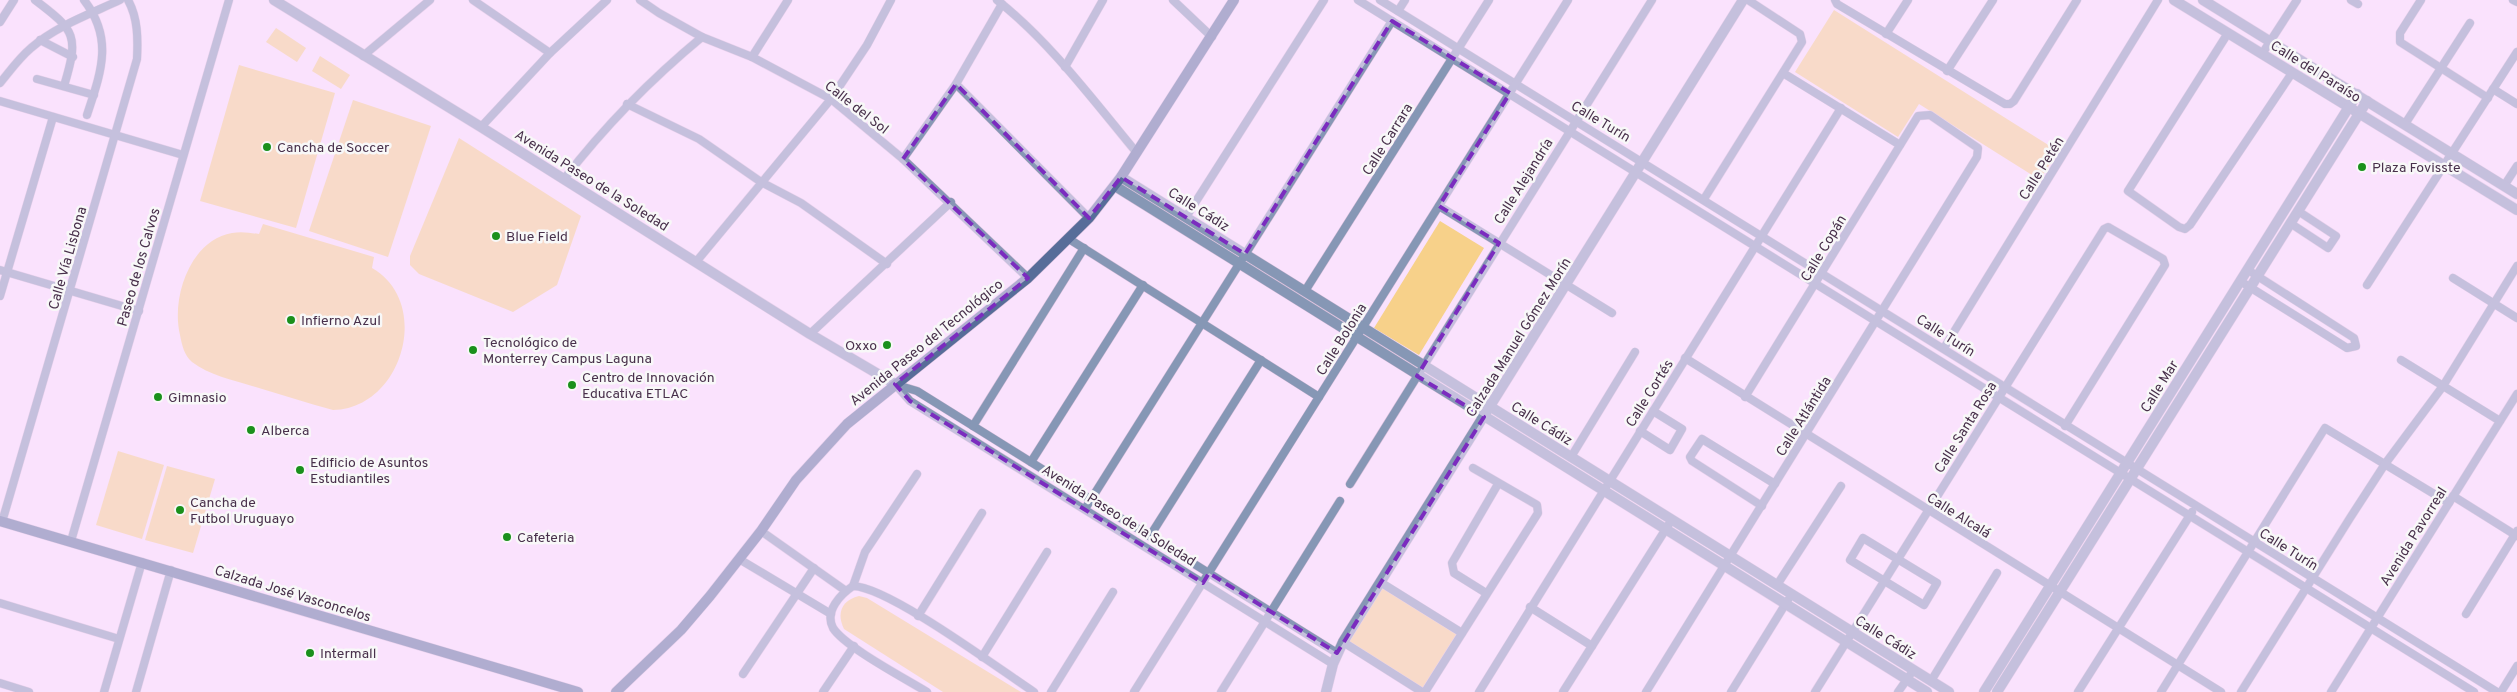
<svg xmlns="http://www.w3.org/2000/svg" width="2517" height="692" font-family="Overpass,sans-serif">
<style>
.green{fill:#f7d18a}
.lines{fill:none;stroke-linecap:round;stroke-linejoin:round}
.minor-casing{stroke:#d6bed9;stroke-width:9}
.tertiary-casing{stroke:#d6bed9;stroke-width:11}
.secondary-casing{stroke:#d6bed9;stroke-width:11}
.minor{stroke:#8697b5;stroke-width:8}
.tertiary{stroke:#8697b5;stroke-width:10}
.secondary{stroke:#576d99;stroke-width:10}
.marked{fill:none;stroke:#7b2cbf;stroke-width:4;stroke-dasharray:10 6;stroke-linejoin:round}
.poi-dot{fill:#1a901c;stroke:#f8f8f8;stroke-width:2}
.labels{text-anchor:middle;stroke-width:5;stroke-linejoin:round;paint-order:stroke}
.street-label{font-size:14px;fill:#48304b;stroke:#f8f8f8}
.poi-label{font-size:14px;fill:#48304b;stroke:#f8f8f8;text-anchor:start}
</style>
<rect width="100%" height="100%" fill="#fae2fd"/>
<g class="green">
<polygon points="1834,10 2058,151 2040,180 1919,104 1898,137 1795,72"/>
<polygon points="276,28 306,48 297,62 266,42"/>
<polygon points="320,56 350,75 341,89 312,71"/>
<polygon points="239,65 335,93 296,228 200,201"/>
<polygon points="353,100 431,126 388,257 309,231"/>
<polygon points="459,138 581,216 557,285 513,312 419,274 410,265 410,256"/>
<polygon points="1440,221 1484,248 1419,355 1374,328"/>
<path d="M263,224l111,33 -2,11c61,35 30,141 -39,142 -27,-7 -54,-16 -81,-24 -19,-6 -43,-11 -60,-24 -8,-7 -10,-17 -12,-27 -9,-37 10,-95 52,-102 10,-2 18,0 27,1z"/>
<polygon points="118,451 164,465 142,539 96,525"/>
<polygon points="167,466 215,479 193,553 145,540"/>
<polygon points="1381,585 1458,634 1423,690 1346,642"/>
<path d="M859,596l8,2 154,94h-78l-99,-63c-8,-16 -2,-29 15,-33z"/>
</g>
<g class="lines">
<defs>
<g id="minor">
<path d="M35,0c41,31 44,36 29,86"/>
<path d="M84,0c30,39 17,72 3,115"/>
<polyline points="473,0 550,53"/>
<polyline points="640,0 659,13 702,37 752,57 831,99 903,159 1028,278"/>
<path d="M997,0c54,43 96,100 140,153"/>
<polyline points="1173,0 1212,37"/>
<polyline points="1358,0 2474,692"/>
<polyline points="1380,0 2497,692"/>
<polyline points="1835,0 1837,4 2005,104 2010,104 2014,101 2077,0"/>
<polyline points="2351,0 2358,4"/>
<polyline points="2421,0 2400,33 2400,42 2488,98"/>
<polyline points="2513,0 2517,2"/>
<polyline points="1398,11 1405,0"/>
<polyline points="0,22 14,0"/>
<polyline points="2228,33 2128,191 2179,227 2185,229 2190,225 2292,73"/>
<polyline points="1886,34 1908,0"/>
<polyline points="40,40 73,57"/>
<polyline points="2262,54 2297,0"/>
<polyline points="363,56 430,0"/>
<polyline points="752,57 788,0"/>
<polyline points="1065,67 1103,0"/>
<polyline points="1947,71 1993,0"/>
<polyline points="1783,73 1900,145"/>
<polyline points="37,79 94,95"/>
<path d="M0,83c10,-12 19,-25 31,-35 25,-22 59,-34 89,-48"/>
<polyline points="956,84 1089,218"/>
<polyline points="2493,89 2517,104"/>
<polyline points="0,101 183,155"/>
<polyline points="627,104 699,139 761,182 801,203 887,264"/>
<polyline points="2405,124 2470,23"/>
<polyline points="481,127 550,53 607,0"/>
<polyline points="903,159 956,84 1002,4"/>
<path d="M564,179c41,-53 86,-99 138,-142"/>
<polyline points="2504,186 2517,166"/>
<polyline points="1704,199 1802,42 1800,34 1748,0"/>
<polyline points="1439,206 1612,313"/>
<polyline points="1186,217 1324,0"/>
<polyline points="2290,223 2328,248 2336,236 2298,211"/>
<polyline points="1069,239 1319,397"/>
<polyline points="696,262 831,99 867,45 891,0"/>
<polyline points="0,270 139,311"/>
<polyline points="2453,278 2517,318"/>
<polyline points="2240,281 2347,348 2356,346 2354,338 2248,270"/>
<polyline points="2367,285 2517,52"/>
<polyline points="1305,291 1489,0"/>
<polyline points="0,296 53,117"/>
<polyline points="810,334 951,202"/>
<polyline points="1944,348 2158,0"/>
<polyline points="1685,358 2221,692"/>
<polyline points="2401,360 2500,421"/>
<polyline points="895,384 910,401 1333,664"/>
<polyline points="897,385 917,391 1337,653"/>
<polyline points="973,426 1084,248"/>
<polyline points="1640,431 1670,450 1682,429 1653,411"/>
<polyline points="1571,457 1635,352"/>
<polyline points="1031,462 1143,285"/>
<polyline points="1350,484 1652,0"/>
<polyline points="2453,496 2517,536"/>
<polyline points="1762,506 1692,461 1690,457 1702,439 1775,484"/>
<polyline points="1085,509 1392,21"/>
<path d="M2,522l135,-463c1,-20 1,-41 -9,-59"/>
<polyline points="761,531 846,591"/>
<polyline points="1150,536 1261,360"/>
<polygon points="1863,538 1937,583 1924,605 1850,560"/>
<polyline points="71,541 229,0"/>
<polyline points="739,559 831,614"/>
<polyline points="1380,582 1462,633"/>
<polyline points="1777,585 1841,486"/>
<polyline points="853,586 865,552 917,474"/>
<polyline points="1486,593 1454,573 1452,563 1498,484"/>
<polyline points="0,603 119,639"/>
<polyline points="1530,607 1592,646"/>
<polyline points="2466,614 2517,531"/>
<polyline points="918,616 982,513"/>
<polyline points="1343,642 1422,692"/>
<polyline points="982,657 1047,552"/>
<polyline points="743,674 814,568"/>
<polyline points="1931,681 1997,573"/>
<polyline points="0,683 29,692"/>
<polyline points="104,692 142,562"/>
<polyline points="136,692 171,570"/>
<polyline points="823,692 854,646"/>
<path d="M927,692c-21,-13 -82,-45 -94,-64 -9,-17 8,-34 20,-42 36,1 146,83 181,106"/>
<polyline points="1051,692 1113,592"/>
<polyline points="1134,692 1568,0"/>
<polyline points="1221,692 1340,501"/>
<polyline points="1425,692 1538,513 1537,505 1473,468"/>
<polyline points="1479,692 1841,108"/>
<polyline points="1563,692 1669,524"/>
<polyline points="1646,692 1977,157 1978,148 1930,115 1918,116 1745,397"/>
<polyline points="1731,692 1788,600"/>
<polyline points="1815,692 2104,229 2108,227 2163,259 2165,265 2065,426"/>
<polyline points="1898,692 1910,675"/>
<polyline points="2078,692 2192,512"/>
<polyline points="2161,692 2325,428 2449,503"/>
<polyline points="2241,692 2350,518 2385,464 2443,386 2517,266"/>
<polyline points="2331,692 2517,394"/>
<polyline points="2501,692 2517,666"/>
</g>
<g id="tertiary">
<polyline points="274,0 481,127 810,334 895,384"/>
<polyline points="2174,0 2517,210"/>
<polyline points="2203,0 2517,194"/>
<polyline points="1121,177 1949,692"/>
<polyline points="1115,186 1927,692"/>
<polyline points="1326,692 1333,664 1343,642 1743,0"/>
<polyline points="1984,692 2357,94"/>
<polyline points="1997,692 2367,101"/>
</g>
<g id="secondary">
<polyline points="0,521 578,692"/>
<polyline points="616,692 681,630 710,596 761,531 796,480 847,424 1028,278 1089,218 1121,177 1234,0"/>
</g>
</defs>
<use href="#minor" class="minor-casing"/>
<use href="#tertiary" class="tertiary-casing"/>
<use href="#secondary" class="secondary-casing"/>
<use href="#minor" class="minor"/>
<use href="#tertiary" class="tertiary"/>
<use href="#secondary" class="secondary"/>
</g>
<path d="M0 0H2517V692H0ZM1392,21l118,72 -71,113 60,37 -82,133 67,41 -147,236 -128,-80 -6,10 -293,-182 -15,-17 133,-106 -125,-119 53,-75 133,134 32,-41 124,77z" fill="#fae2fd" fill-opacity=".55" fill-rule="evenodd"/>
<path class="marked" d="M1392,21l118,72 -71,113 60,37 -82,133 67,41 -147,236 -128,-80 -6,10 -293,-182 -15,-17 133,-106 -125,-119 53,-75 133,134 32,-41 124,77z"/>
<g class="poi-dot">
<circle cx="267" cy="147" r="5"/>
<circle cx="2362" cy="167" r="5"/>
<circle cx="496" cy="236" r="5"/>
<circle cx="291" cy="320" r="5"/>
<circle cx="887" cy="345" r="5"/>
<circle cx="473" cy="350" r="5"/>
<circle cx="572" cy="385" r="5"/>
<circle cx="158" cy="397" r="5"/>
<circle cx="251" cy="430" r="5"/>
<circle cx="300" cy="470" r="5"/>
<circle cx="180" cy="510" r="5"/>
<circle cx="507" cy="537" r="5"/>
<circle cx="310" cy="653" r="5"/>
</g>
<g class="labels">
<g class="street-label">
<text transform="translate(2316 71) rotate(32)" y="5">Calle del Paraíso</text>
<text transform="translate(857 107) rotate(38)" y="5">Calle del Sol</text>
<text transform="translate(1601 121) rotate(31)" y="5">Calle Turín</text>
<text transform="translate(1387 139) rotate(-58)" y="5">Calle Carrara</text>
<text transform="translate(2041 168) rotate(-58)" y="5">Calle Petén</text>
<text transform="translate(592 180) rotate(32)" y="5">Avenida Paseo de la Soledad</text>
<text transform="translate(1523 181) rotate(-58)" y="5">Calle Alejandría</text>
<text transform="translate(1199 209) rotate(32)" y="5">Calle Cádiz</text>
<text transform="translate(1823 248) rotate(-59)" y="5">Calle Copán</text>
<text transform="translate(67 258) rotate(-74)" y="5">Calle Vía Lisbona</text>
<text transform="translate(138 267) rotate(-74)" y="5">Paseo de los Calvos</text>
<text transform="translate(1946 335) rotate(32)" y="5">Calle Turín</text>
<text transform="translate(1518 337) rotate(-58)" y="5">Calzada Manuel Gómez Morín</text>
<text transform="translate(1341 339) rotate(-58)" y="5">Calle Bolonia</text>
<text transform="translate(926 342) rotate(-39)" y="5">Avenida Paseo del Tecnológico</text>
<text transform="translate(2159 386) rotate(-58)" y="5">Calle Mar</text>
<text transform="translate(1649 393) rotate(-58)" y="5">Calle Cortés</text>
<text transform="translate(1803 416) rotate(-58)" y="5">Calle Atlántida</text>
<text transform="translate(1542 423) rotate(32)" y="5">Calle Cádiz</text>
<text transform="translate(1965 427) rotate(-58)" y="5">Calle Santa Rosa</text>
<text transform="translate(1119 515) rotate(32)" y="5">Avenida Paseo de la Soledad</text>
<text transform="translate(1959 515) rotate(32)" y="5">Calle Alcalá</text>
<text transform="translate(2413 536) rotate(-58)" y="5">Avenida Pavorreal</text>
<text transform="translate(2289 549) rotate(32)" y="5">Calle Turín</text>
<text transform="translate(293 593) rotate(17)" y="5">Calzada José Vasconcelos</text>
<text transform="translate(1886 637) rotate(32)" y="5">Calle Cádiz</text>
</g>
<g class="poi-label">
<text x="277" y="152">Cancha de Soccer</text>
<text x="2372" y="172">Plaza Fovisste</text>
<text x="506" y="241">Blue Field</text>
<text x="301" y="325">Infierno Azul</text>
<text x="483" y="347">Tecnológico de<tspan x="483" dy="16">Monterrey Campus Laguna</tspan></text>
<text x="877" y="350" text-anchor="end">Oxxo</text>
<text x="582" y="382">Centro de Innovación<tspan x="582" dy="16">Educativa ETLAC</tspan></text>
<text x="168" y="402">Gimnasio</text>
<text x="261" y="435">Alberca</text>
<text x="310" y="467">Edificio de Asuntos<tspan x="310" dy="16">Estudiantiles</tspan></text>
<text x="190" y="507">Cancha de<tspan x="190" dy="16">Futbol Uruguayo</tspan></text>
<text x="517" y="542">Cafeteria</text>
<text x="320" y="658">Intermall</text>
</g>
</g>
</svg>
